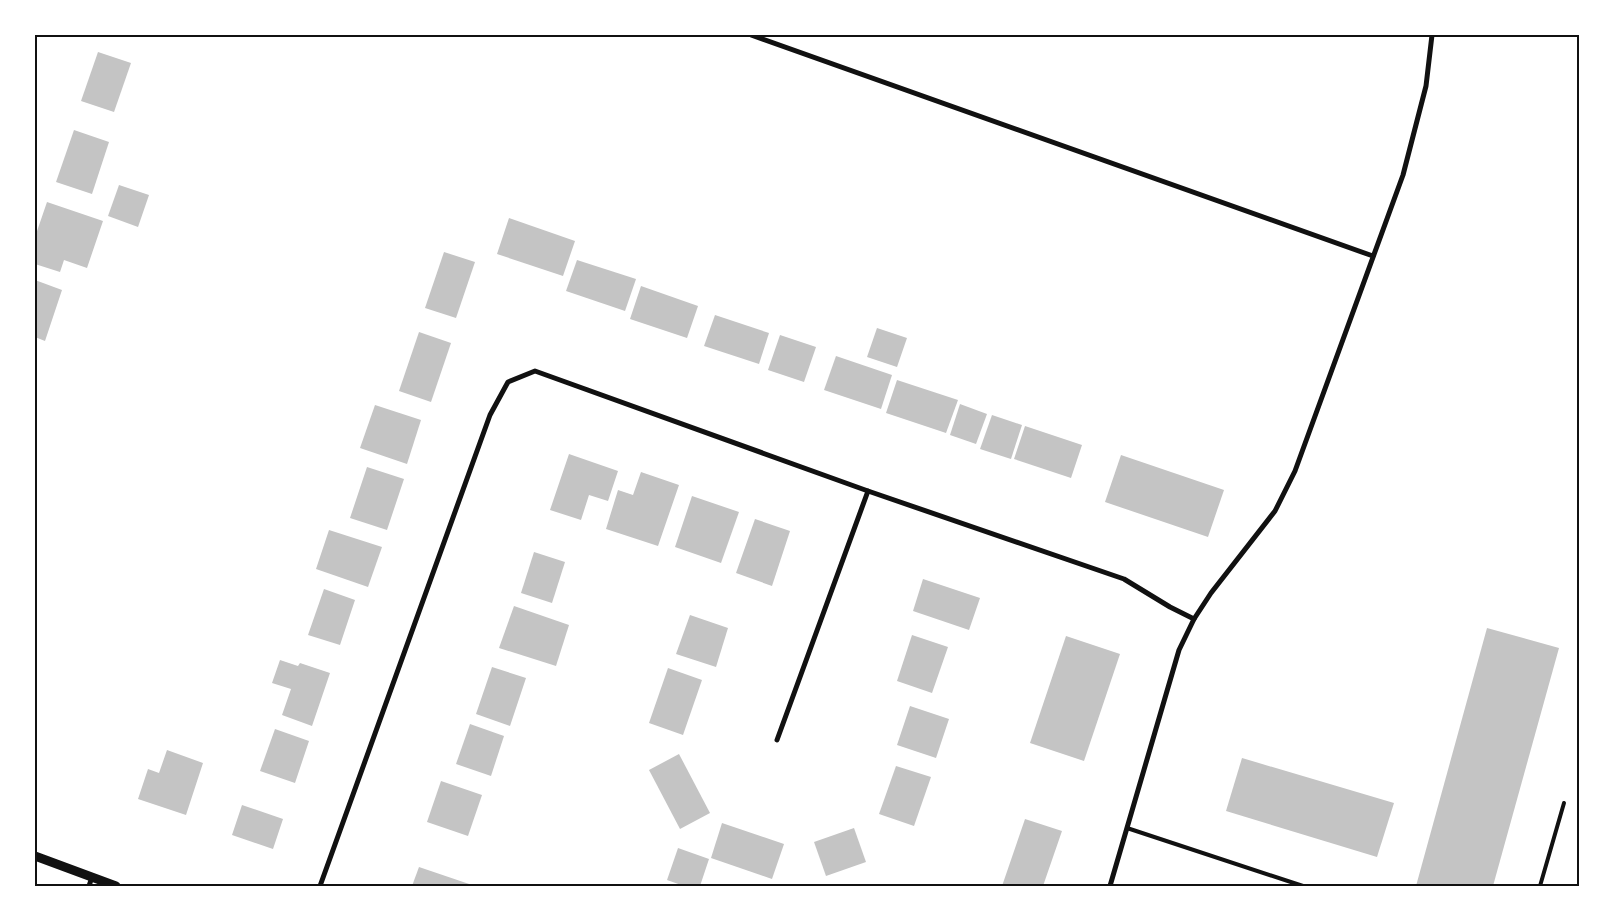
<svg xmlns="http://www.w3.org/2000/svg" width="1614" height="921" font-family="'Varela Round',sans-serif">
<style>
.building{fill:#c4c4c4}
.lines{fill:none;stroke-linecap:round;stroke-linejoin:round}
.service{stroke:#111;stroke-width:4}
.minor{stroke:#111;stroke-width:5}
.tertiary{stroke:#111;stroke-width:9}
.neatline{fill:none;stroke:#111;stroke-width:2}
</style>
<rect width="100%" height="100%" fill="#fff"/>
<g class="building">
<polygon points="98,52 131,63 114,112 81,101"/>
<polygon points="74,130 109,142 92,194 56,182"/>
<polygon points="119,185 149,195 138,227 108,216"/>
<polygon points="47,202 103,221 87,268 64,260 60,272 35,264 35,237"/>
<polygon points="509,218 575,241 563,276 497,254"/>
<polygon points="444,252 475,262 456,318 425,308"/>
<polygon points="577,260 636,279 625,311 566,291"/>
<polygon points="35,280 62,290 45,341 35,337"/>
<polygon points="641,286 698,306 687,338 630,319"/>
<polygon points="715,315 769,333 759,364 704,346"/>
<polygon points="877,328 907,338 897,367 867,357"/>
<polygon points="419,332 451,343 431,402 399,391"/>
<polygon points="780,335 816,347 804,382 768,370"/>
<polygon points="836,356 892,375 881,409 824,390"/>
<polygon points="897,380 958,400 946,433 886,413"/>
<polygon points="960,404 987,414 976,444 950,435"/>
<polygon points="375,405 421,420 407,464 360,448"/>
<polygon points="992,415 1022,425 1011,459 980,449"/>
<polygon points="1025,426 1082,445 1071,478 1014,459"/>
<polygon points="569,454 618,471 608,501 589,495 581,520 550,510"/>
<polygon points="1121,455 1224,490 1208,537 1105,502"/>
<polygon points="367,467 404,479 387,530 350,518"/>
<polygon points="641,472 679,485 658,546 606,529 618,490 633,495"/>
<polygon points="692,496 739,512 721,563 675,547"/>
<polygon points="755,519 790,531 772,586 736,573"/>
<polygon points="329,530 382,547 368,587 316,569"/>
<polygon points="534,552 565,562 552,603 521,593"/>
<polygon points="923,579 980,598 969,630 913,611"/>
<polygon points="324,589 355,600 340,645 308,635"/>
<polygon points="514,606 569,625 556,666 499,648"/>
<polygon points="690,615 728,628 716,667 676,654"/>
<polygon points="1487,628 1559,648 1493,886 1416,886"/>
<polygon points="912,635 948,647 932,693 897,681"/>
<polygon points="1066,636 1120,654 1084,761 1030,743"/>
<polygon points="280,660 298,666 300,663 330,673 312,726 282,715 291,689 272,683"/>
<polygon points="492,667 526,678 510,726 476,714"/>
<polygon points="668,668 702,680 683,735 649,723"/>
<polygon points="910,706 949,719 936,758 897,745"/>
<polygon points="470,724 504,736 491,776 456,764"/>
<polygon points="275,729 309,741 295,783 260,771"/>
<polygon points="167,750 203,763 186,815 138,799 148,769 159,773"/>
<polygon points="679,754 710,813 680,829 649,770"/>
<polygon points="1242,758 1394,803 1377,857 1226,811"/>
<polygon points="896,766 931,777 914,826 879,814"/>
<polygon points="441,781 482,795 468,836 427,822"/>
<polygon points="242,805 283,819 273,849 232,835"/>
<polygon points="1025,819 1062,831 1043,886 1002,886"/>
<polygon points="722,823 784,844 772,879 711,858"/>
<polygon points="854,828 866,862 826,876 814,842"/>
<polygon points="678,848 709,859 700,886 684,886 667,880"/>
<polygon points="419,867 475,886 412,886"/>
</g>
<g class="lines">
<g class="service">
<polyline points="1127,828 1303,886"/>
<polyline points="1540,886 1564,803"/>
</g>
<g class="minor">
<polyline points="751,35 1373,256"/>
<polyline points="1194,619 1211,593 1275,511 1295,471 1403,175 1426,86 1432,35"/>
<polyline points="777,740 868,491"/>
<polyline points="89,886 92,877"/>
<polyline points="320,886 490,415 508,382 535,371 868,491 1124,579 1170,607 1194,619 1179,650 1110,886"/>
</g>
<polyline class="tertiary" points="35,856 116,886"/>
</g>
<rect width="1614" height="921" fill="none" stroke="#ffffff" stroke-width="72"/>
<rect x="36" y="36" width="1542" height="849" class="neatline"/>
</svg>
